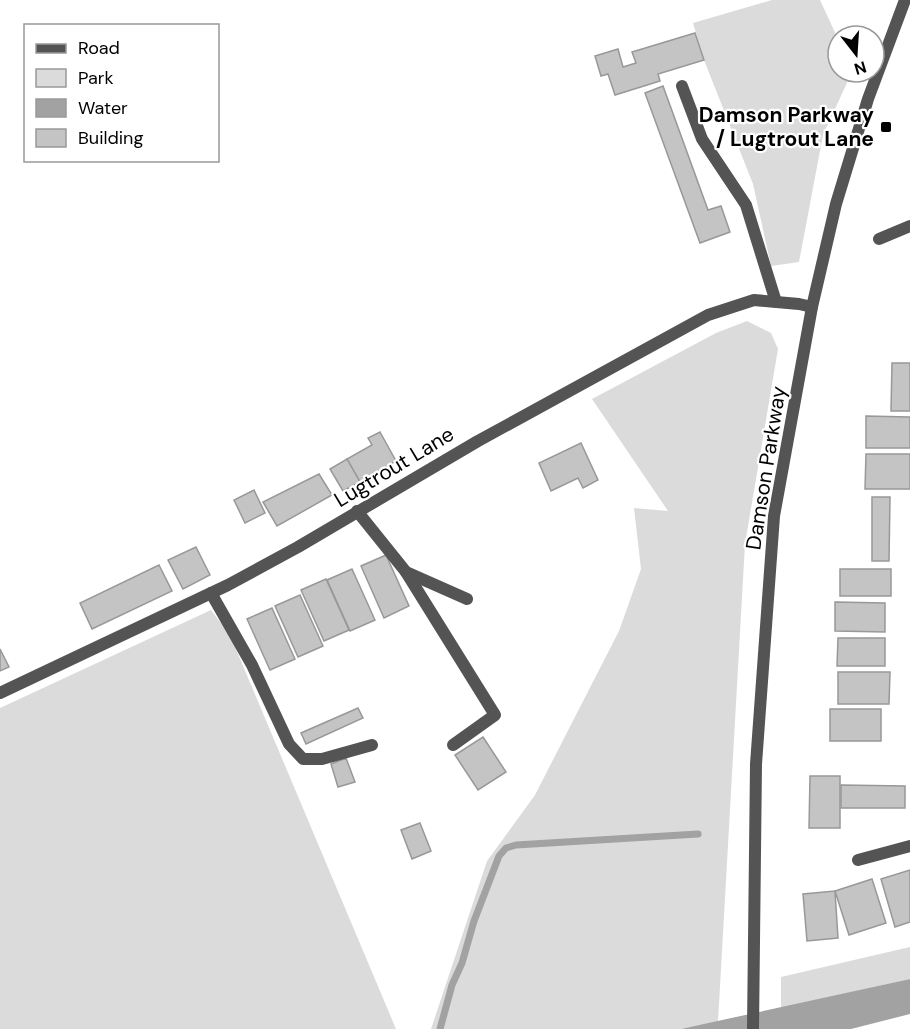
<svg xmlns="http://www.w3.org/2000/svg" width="910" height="1029" font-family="'DM Sans',sans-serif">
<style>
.green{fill:#dbdbdb}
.water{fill:#a2a2a2}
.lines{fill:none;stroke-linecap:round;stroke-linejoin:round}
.stream{stroke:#a2a2a2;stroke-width:7}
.building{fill:#c4c4c4;stroke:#989898;stroke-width:1.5}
.service{stroke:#545454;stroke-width:12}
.minor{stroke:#545454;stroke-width:12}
.tertiary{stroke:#545454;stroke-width:12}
.poi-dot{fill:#000;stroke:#fff;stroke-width:2}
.labels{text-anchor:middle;stroke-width:4.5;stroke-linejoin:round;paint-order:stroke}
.poi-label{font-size:21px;font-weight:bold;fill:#000;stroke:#fff;text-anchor:end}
.street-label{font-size:21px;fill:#000;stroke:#fff}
</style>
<rect width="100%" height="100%" fill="#fff"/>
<g class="green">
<polygon points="772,0 820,0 838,39 838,72 852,72 823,135 799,262 771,266 753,184 704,60 693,23"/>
<polygon points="747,321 771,333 778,349 745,544 718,1022 681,1029 431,1029 487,861 535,795 619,631 641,569 634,508 668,511 592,399 716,333"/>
<polygon points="211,610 230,635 396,1029 0,1029 0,708"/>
<polygon points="910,947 910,979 781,1008 781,977"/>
</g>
<polygon class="water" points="910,979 910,1014 851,1029 681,1029"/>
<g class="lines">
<polyline class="stream" points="440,1029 452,985 462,963 474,921 499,856 506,848 516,845 698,834"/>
</g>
<g class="building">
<polygon points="695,33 704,60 658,74 660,81 615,95 608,74 601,76 595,56 618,49 623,67 636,63 632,52"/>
<polygon points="663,86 708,210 721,206 730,232 700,243 645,93"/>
<polygon points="892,363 910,363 910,411 891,411"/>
<polygon points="866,416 910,417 910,448 866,448"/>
<polygon points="380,432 396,461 360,482 347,459 372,445 368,438"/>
<polygon points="581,443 598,480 583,488 578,478 551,491 539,463"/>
<polygon points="866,454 910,454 910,489 865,489"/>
<polygon points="347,459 360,482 343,491 330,469"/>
<polygon points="319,474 332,495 277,526 263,502"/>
<polygon points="254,490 265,513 245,523 234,500"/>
<polygon points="872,497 890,497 889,561 872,561"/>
<polygon points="196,547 210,575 183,589 168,560"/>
<polygon points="386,555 409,606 384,618 361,566"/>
<polygon points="159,565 172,591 92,629 80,603"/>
<polygon points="352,569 375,620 350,631 327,580"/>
<rect x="840" y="569" width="51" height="27"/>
<polygon points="326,579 349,630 324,641 301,590"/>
<polygon points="300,595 323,646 298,657 275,606"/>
<polygon points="835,602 885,603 885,632 835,631"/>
<polygon points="272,608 295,659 270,670 247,619"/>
<polygon points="838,638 885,638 885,666 837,666"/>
<polygon points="0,649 9,667 0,671"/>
<polygon points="838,672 890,672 889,704 838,704"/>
<polygon points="358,708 363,718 306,744 301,733"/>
<rect x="830" y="709" width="51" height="32"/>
<polygon points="483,737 506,772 478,790 455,755"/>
<polygon points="346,758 355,782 338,787 331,764"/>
<polygon points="810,776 840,776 840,828 809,828"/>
<polygon points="841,785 905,786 905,808 841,808"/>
<polygon points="420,823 431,851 412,859 401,830"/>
<polygon points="910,870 910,922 895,927 881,879"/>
<polygon points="872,879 886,923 849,935 835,891"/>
<polygon points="835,891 838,938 807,941 803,894"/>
</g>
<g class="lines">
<g class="service">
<polyline points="682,86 702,139 746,205 776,302"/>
<polyline points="357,511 406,572 467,599"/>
<polyline points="406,572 495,715 453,745"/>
<polyline points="211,593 252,665 289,744 303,759 322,759 372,745"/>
</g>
<g class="minor">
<polyline points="879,239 910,226"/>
<polyline points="858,860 910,846"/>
</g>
<g class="tertiary">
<polyline points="0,693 228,585 298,547 478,441 708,315 754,300 799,304 812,307"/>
<polyline points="753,1029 756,764 774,516 812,307 836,204 868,99 905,0"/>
</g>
</g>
<rect class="poi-dot" x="880" y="121" width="12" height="12" rx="3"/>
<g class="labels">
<g class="poi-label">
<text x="874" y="122">Damson Parkway<tspan x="874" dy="24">/ Lugtrout Lane</tspan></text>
</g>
<g class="street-label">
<text transform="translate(394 467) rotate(-31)" y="7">Lugtrout Lane</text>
<text transform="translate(766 468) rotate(-81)" y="7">Damson Parkway</text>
</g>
</g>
<rect x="24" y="24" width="195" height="138" fill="#ffffff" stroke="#999999" stroke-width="1.5"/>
<rect x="36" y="44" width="30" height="9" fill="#545454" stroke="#999999" stroke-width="1.5"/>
<text x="78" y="54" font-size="18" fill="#000000">Road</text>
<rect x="36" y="69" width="30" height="18" fill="#dbdbdb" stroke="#999999" stroke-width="1.5"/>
<text x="78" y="84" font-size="18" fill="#000000">Park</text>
<rect x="36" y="99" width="30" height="18" fill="#a2a2a2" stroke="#999999" stroke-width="1.5"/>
<text x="78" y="114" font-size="18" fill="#000000">Water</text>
<rect x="36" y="129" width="30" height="18" fill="#c4c4c4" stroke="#999999" stroke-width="1.5"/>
<text x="78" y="144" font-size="18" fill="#000000">Building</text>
<g transform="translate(856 54) rotate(163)"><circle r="28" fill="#ffffff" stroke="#999999" stroke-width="1.5"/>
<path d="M0-4.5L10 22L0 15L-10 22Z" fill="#000000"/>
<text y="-9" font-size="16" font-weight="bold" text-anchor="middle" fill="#000000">N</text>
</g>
</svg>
